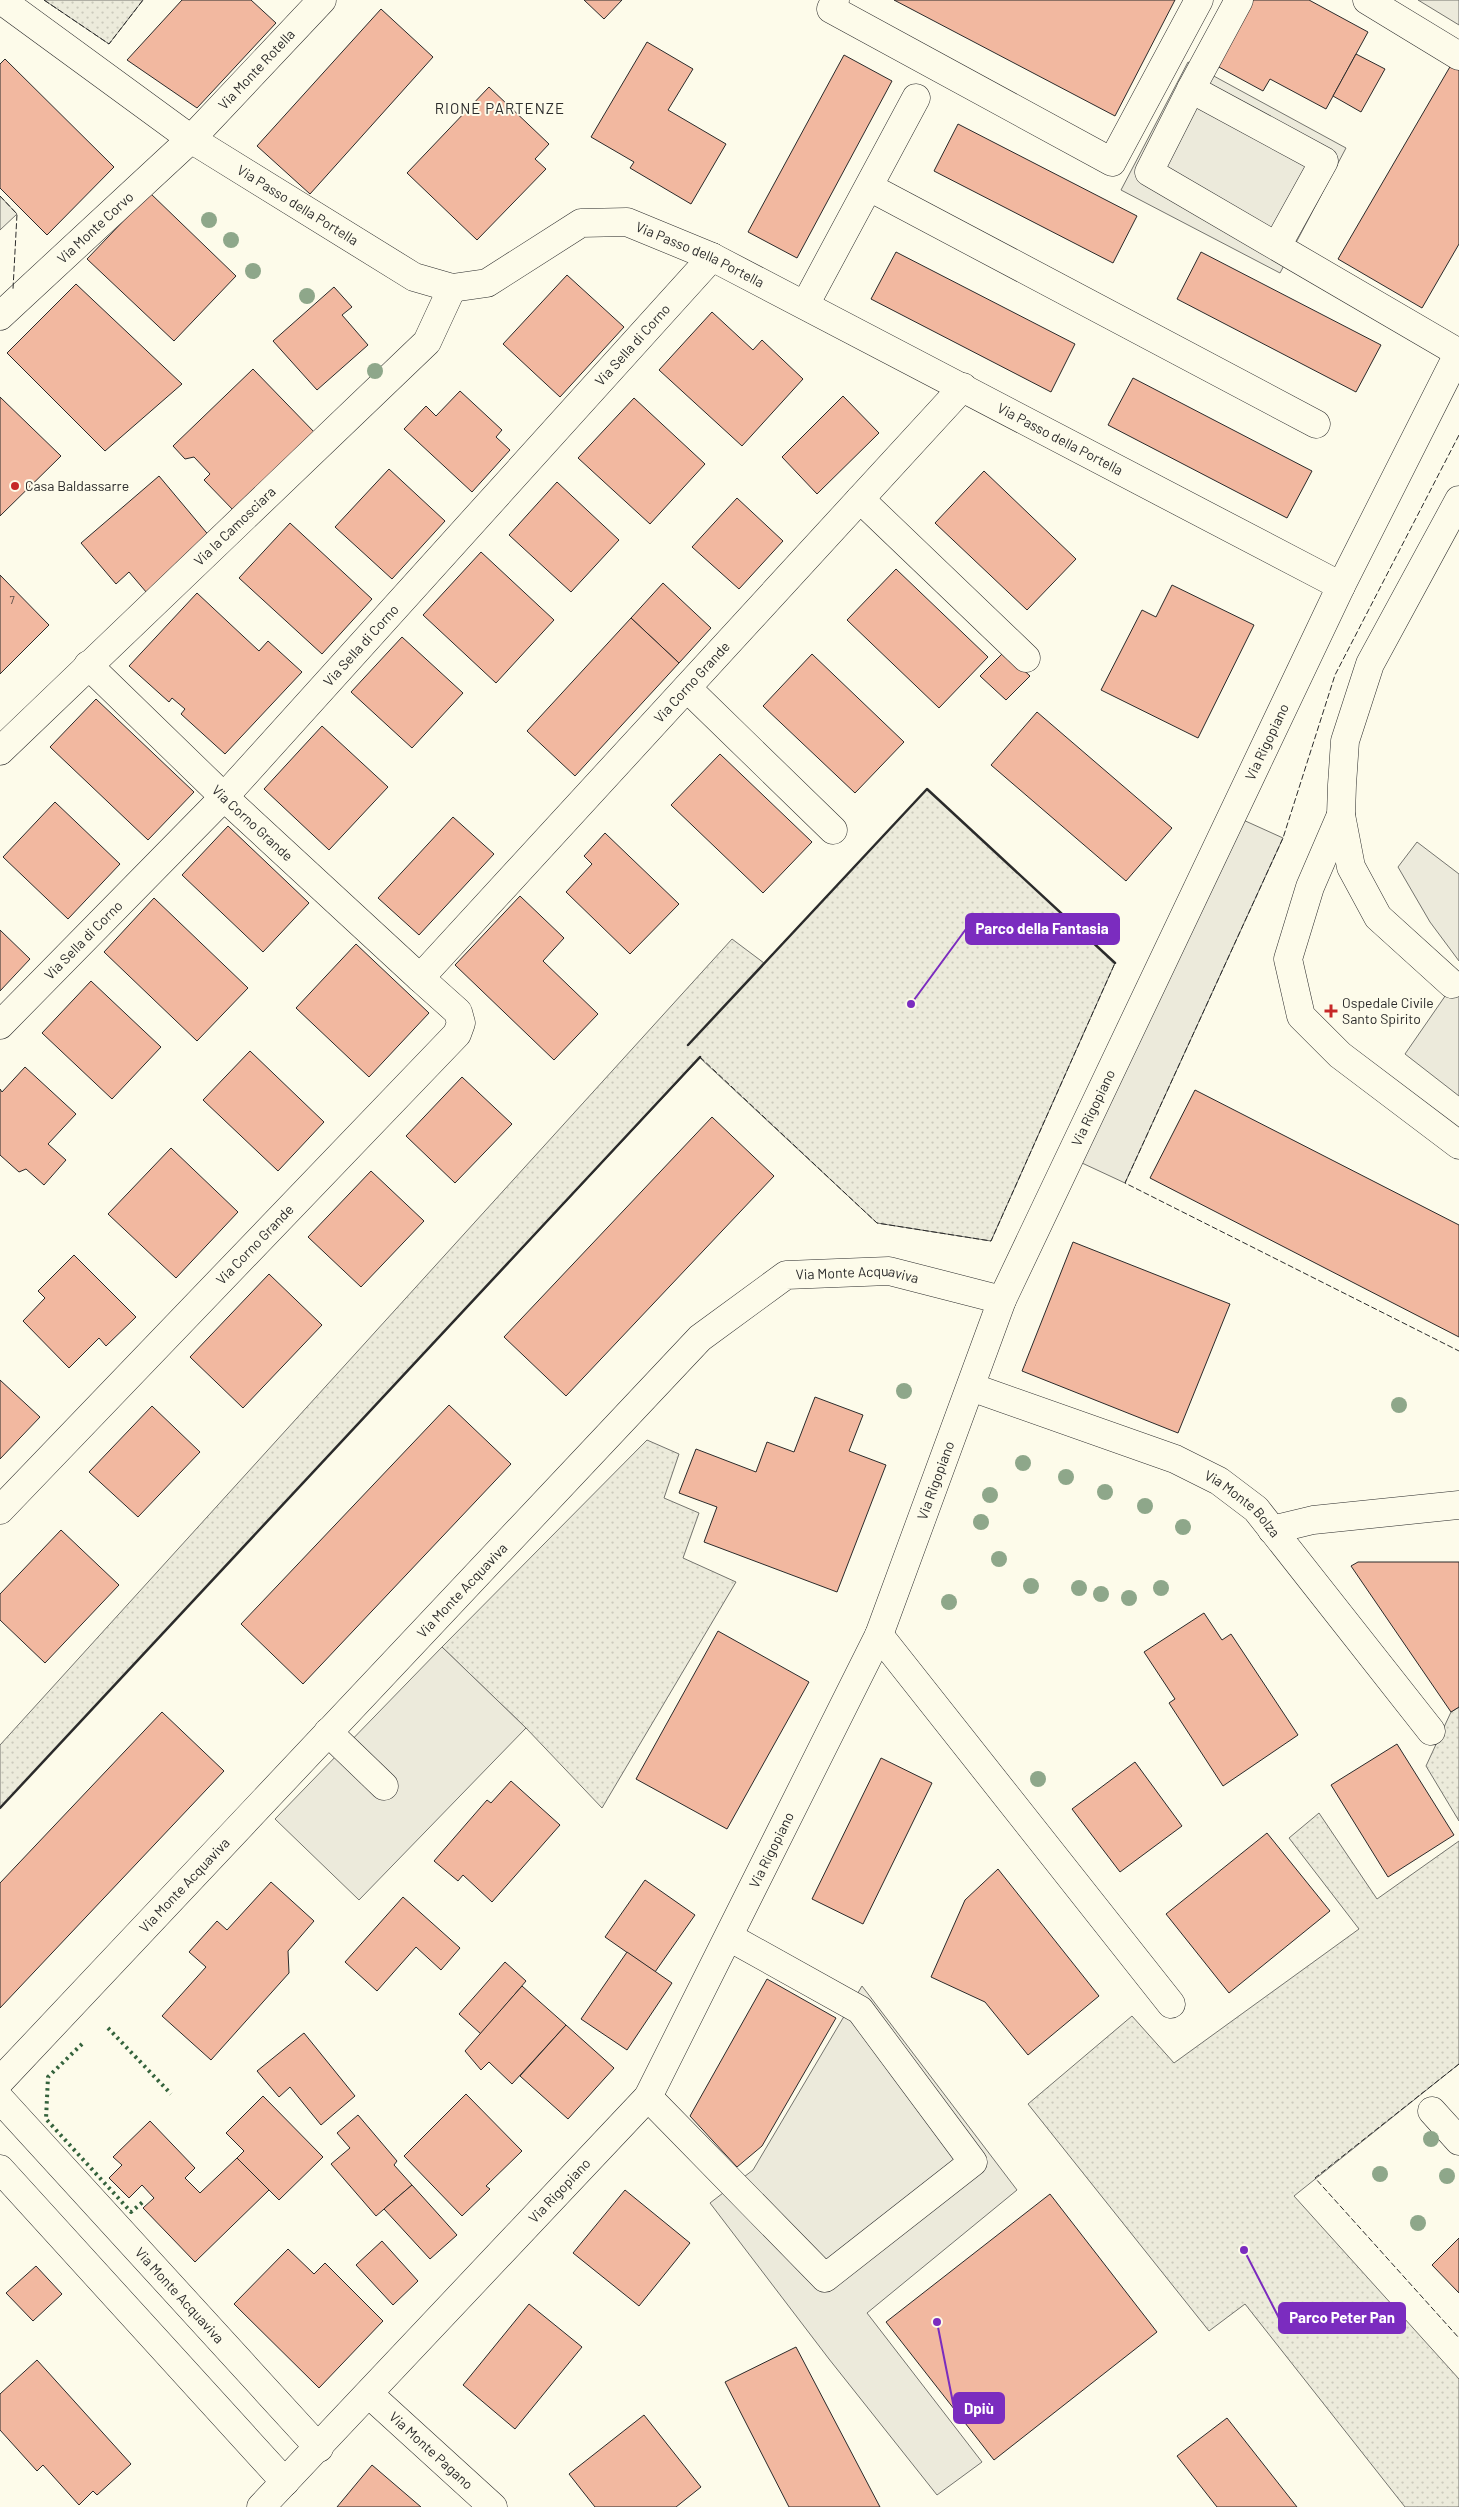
<svg xmlns="http://www.w3.org/2000/svg" width="1459" height="2507" font-family="Barlow,sans-serif">
<style>
.grass{fill:url(#grass-dots);stroke:#74746e}
.parking{fill:#eceadb;stroke:#74746e}
.building{fill:#f2b8a0;stroke:#2b2b2b}
.lines{fill:none;stroke-linecap:round;stroke-linejoin:round}
.minor-casing{stroke:#2b2b2b;stroke-width:29}
.minor{stroke:#fdfbea;stroke-width:28}
.hedge{stroke:#34623c;stroke-width:4;stroke-dasharray:2.5 4;stroke-linecap:butt}
.fence{stroke:#2b2b2b;stroke-width:1;stroke-dasharray:6 2.5;stroke-linecap:butt}
.wall{stroke:#2b2b2b;stroke-width:2.5}
.tree{fill:#8ea78a}
.poi-dot{fill:#c62828;stroke:#fdfbea;stroke-width:2}
.labels{text-anchor:middle;stroke-width:4;stroke-linejoin:round;paint-order:stroke}
.number-label{font-size:11px;fill:#5d4e48}
.street-label{font-size:14px;fill:#2b2b2b;stroke:#fdfbea}
.poi-label{font-size:14px;fill:#2b2b2b;stroke:#fdfbea;text-anchor:start}
.neighbourhood-label{font-size:15px;letter-spacing:1px;fill:#2b2b2b;stroke:#fdfbea}
.leader{fill:none;stroke:#7b2cbf;stroke-width:2}
.callout-dot{fill:#7b2cbf;stroke:#fdfbea;stroke-width:2}
.callout{fill:#7b2cbf;stroke:#7b2cbf;stroke-width:2}
.callout-label{font-size:15px;text-anchor:middle;font-weight:bold;fill:#fff}
</style>
<defs>
<pattern id="grass-dots" width="8" height="8" patternUnits="userSpaceOnUse" patternTransform="scale(1.25)"><rect width="8" height="8" fill="#ecebdb"/><path d="M2 2h.1M6 6h.1" fill="none" stroke="#cbcabc" stroke-width="1.8" stroke-linecap="round"/></pattern>
</defs>
<rect width="100%" height="100%" fill="#fdfbea"/>
<g class="grass">
<polygon points="44,0 143,0 109,44"/>
<polygon points="927,789 1115,963 991,1241 877,1223 700,1058 0,1808 0,1745 732,939 764,963"/>
<polygon points="647,1440 679,1454 664,1498 699,1513 683,1558 736,1582 602,1808 526,1728 442,1647"/>
<polygon points="1459,1707 1459,1821 1426,1766 1451,1712"/>
<polygon points="1319,1813 1377,1899 1459,1841 1459,2064 1294,2196 1459,2379 1459,2507 1405,2507 1245,2304 1209,2331 1028,2104 1132,2016 1174,2063 1359,1929 1289,1838"/>
</g>
<g class="parking">
<polygon points="1418,0 1459,0 1459,25"/>
<polygon points="1188,62 1346,148 1280,273 1121,190"/>
<polygon points="0,196 17,214 0,230"/>
<polygon points="1241,819 1283,838 1125,1183 1082,1163"/>
<polygon points="1417,842 1459,874 1459,961 1430,922 1398,867"/>
<polygon points="1459,976 1459,1096 1405,1054"/>
<polygon points="442,1647 526,1728 359,1900 275,1819"/>
<polygon points="862,1986 1017,2190 867,2313 982,2462 937,2495 829,2359 710,2203 753,2170"/>
</g>
<g class="building">
<polygon points="182,0 251,0 276,23 197,108 127,60"/>
<polygon points="584,0 622,0 604,19"/>
<polygon points="894,0 1175,0 1115,116"/>
<polygon points="1251,0 1309,0 1368,32 1326,109 1270,79 1263,91 1217,66"/>
<polygon points="381,9 433,57 310,194 257,146"/>
<polygon points="647,42 693,69 668,110 726,144 691,204 630,168 634,162 591,137"/>
<polygon points="1356,54 1385,69 1361,112 1333,96"/>
<polygon points="844,55 892,81 797,258 748,232"/>
<polygon points="5,59 114,167 47,235 0,188 0,64"/>
<polygon points="1451,65 1459,70 1459,244 1422,308 1338,259"/>
<polygon points="489,87 549,144 535,159 546,169 477,240 407,173"/>
<polygon points="958,124 1137,216 1113,263 934,171"/>
<polygon points="150,193 236,276 174,341 87,259"/>
<polygon points="896,252 1075,344 1051,392 871,299"/>
<polygon points="1201,252 1381,345 1356,392 1177,299"/>
<polygon points="567,275 624,327 560,397 503,344"/>
<polygon points="76,284 182,384 105,451 7,353"/>
<polygon points="334,287 352,307 342,315 368,345 317,390 273,341"/>
<polygon points="712,312 753,350 762,340 803,379 742,446 659,370"/>
<polygon points="253,369 316,434 235,512 204,480 210,474 194,457 185,459 173,446"/>
<polygon points="1133,378 1312,471 1287,518 1108,425"/>
<polygon points="460,391 502,430 496,437 510,450 472,492 404,429 426,406 436,416"/>
<polygon points="843,396 879,433 817,494 782,457"/>
<polygon points="0,397 61,456 0,516"/>
<polygon points="634,398 705,464 650,524 578,458"/>
<polygon points="389,469 445,521 392,579 335,527"/>
<polygon points="984,471 1076,559 1027,610 935,523"/>
<polygon points="159,476 211,538 147,593 129,572 116,584 81,543"/>
<polygon points="557,482 619,540 571,592 509,535"/>
<polygon points="737,498 783,541 739,589 692,547"/>
<polygon points="290,523 372,599 322,654 239,578"/>
<polygon points="481,552 554,620 496,683 423,615"/>
<polygon points="896,569 988,657 939,708 847,620"/>
<polygon points="0,575 49,625 0,674"/>
<polygon points="663,583 711,628 679,663 631,618"/>
<polygon points="1172,585 1254,625 1198,738 1101,690 1142,610 1156,617"/>
<polygon points="197,593 259,651 268,641 302,672 225,754 181,714 185,709 172,698 169,702 129,666"/>
<polygon points="631,618 679,663 575,776 527,731"/>
<polygon points="402,637 463,693 412,748 351,692"/>
<polygon points="1004,652 1030,676 1006,700 980,676"/>
<polygon points="812,654 904,742 855,793 763,706"/>
<polygon points="96,699 194,792 148,840 50,747"/>
<polygon points="1037,712 1172,828 1126,881 991,765"/>
<polygon points="322,726 388,787 329,850 264,789"/>
<polygon points="720,754 812,842 763,893 671,805"/>
<polygon points="55,802 120,864 68,919 3,857"/>
<polygon points="453,817 494,854 419,935 378,898"/>
<polygon points="228,826 309,903 263,952 182,875"/>
<polygon points="605,833 679,904 630,954 566,892 592,864 584,856"/>
<polygon points="520,896 564,938 543,961 598,1014 554,1060 455,965"/>
<polygon points="154,898 248,988 197,1041 104,952"/>
<polygon points="0,930 30,959 0,991"/>
<polygon points="356,944 429,1013 369,1077 296,1008"/>
<polygon points="91,981 161,1047 112,1099 42,1033"/>
<polygon points="250,1051 324,1122 278,1171 203,1100"/>
<polygon points="25,1067 76,1114 48,1144 66,1160 44,1185 26,1169 19,1172 0,1155 0,1089 2,1092"/>
<polygon points="462,1077 512,1124 455,1183 406,1136"/>
<polygon points="1195,1090 1459,1225 1459,1337 1150,1178"/>
<polygon points="712,1117 774,1176 566,1396 504,1337"/>
<polygon points="171,1148 238,1212 176,1278 108,1214"/>
<polygon points="371,1171 424,1221 361,1287 308,1237"/>
<polygon points="1073,1242 1230,1304 1178,1433 1022,1371"/>
<polygon points="74,1255 136,1317 106,1346 99,1338 69,1368 23,1321 45,1298 38,1291"/>
<polygon points="269,1274 322,1325 243,1408 190,1357"/>
<polygon points="0,1380 40,1417 0,1459"/>
<polygon points="815,1397 863,1415 849,1451 886,1465 837,1592 704,1542 717,1507 679,1493 696,1449 756,1472 767,1442 794,1452"/>
<polygon points="449,1405 511,1464 303,1684 241,1624"/>
<polygon points="152,1406 200,1452 138,1517 89,1472"/>
<polygon points="61,1530 119,1585 45,1663 0,1620 0,1594"/>
<polygon points="1358,1562 1459,1562 1459,1707 1451,1712 1351,1566"/>
<polygon points="1204,1613 1222,1640 1231,1634 1298,1735 1223,1786 1169,1703 1175,1699 1144,1652"/>
<polygon points="718,1631 809,1682 727,1829 636,1779"/>
<polygon points="162,1712 224,1771 0,2008 0,1883"/>
<polygon points="1397,1744 1454,1835 1388,1877 1331,1785"/>
<polygon points="881,1758 932,1783 863,1924 812,1899"/>
<polygon points="1135,1762 1182,1826 1120,1872 1072,1809"/>
<polygon points="511,1781 560,1825 492,1902 463,1875 458,1881 434,1861 487,1800 491,1803"/>
<polygon points="1267,1833 1330,1911 1229,1993 1166,1914"/>
<polygon points="998,1869 1099,1996 1028,2055 985,2002 931,1977 965,1900"/>
<polygon points="645,1880 695,1915 655,1972 605,1937"/>
<polygon points="271,1882 314,1921 288,1951 289,1973 211,2060 162,2016 206,1967 189,1952 217,1921 227,1930"/>
<polygon points="403,1897 460,1948 441,1970 416,1947 377,1991 345,1962"/>
<polygon points="627,1952 672,1983 627,2050 581,2019"/>
<polygon points="505,1962 526,1981 481,2034 459,2014"/>
<polygon points="767,1979 836,2018 762,2146 737,2167 690,2116"/>
<polygon points="522,1986 566,2025 512,2084 489,2062 481,2070 465,2051"/>
<polygon points="566,2025 614,2068 568,2119 520,2076"/>
<polygon points="304,2033 355,2096 321,2125 290,2087 279,2097 257,2071"/>
<polygon points="466,2094 522,2151 486,2186 490,2189 462,2216 404,2156"/>
<polygon points="263,2096 323,2157 279,2200 237,2158 244,2151 226,2133"/>
<polygon points="358,2115 397,2161 394,2165 412,2185 376,2216 331,2164 350,2148 337,2133"/>
<polygon points="150,2121 195,2168 185,2178 200,2193 237,2158 269,2190 195,2262 143,2208 154,2198 142,2185 129,2198 109,2178 122,2165 113,2157"/>
<polygon points="412,2185 457,2235 430,2259 384,2209"/>
<polygon points="625,2190 690,2243 639,2306 573,2253"/>
<polygon points="1050,2194 1157,2332 994,2460 886,2322"/>
<polygon points="1459,2238 1459,2293 1432,2265"/>
<polygon points="382,2241 418,2281 393,2305 356,2265"/>
<polygon points="288,2249 314,2274 325,2263 383,2321 319,2388 234,2304"/>
<polygon points="36,2266 62,2294 33,2321 6,2293"/>
<polygon points="529,2304 582,2347 515,2429 463,2385"/>
<polygon points="796,2347 880,2507 789,2507 725,2382"/>
<polygon points="37,2360 131,2464 97,2495 93,2491 79,2505 43,2465 37,2471 0,2430 0,2394"/>
<polygon points="644,2415 701,2487 676,2507 595,2507 569,2474"/>
<polygon points="1227,2418 1297,2507 1217,2507 1177,2456"/>
<polygon points="372,2465 421,2507 337,2507"/>
</g>
<g class="lines">
<defs>
<g id="minor">
<path id="s1" d="M1,0l190,139 223,138 38,11 35,-5 94,-60 46,-1 85,35 629,329"/>
<polyline points="835,0 831,9 1112,162 1199,0"/>
<polyline points="1367,0 1459,56"/>
<polyline points="1191,89 1239,0"/>
<polyline points="869,187 1316,424"/>
<polyline points="1277,246 1324,161 1191,89 1149,172 1459,353"/>
<polyline points="805,305 916,98"/>
<path id="s2" d="M0,316l191,-177 131,-139"/>
<polyline points="860,499 1026,658"/>
<path id="s3" d="M88,665l136,132 196,181 543,-591"/>
<polyline points="687,688 833,830"/>
<path id="s4" d="M0,751l427,-409 25,-54"/>
<polyline points="1341,815 1310,887 1288,959 1301,1016 1340,1055 1459,1145"/>
<polyline points="1452,984 1378,917 1351,867 1341,815 1342,785 1345,741 1370,664 1459,500"/>
<path id="s5" d="M0,1025l224,-228 488,-540"/>
<path id="s6" d="M971,1387l204,72 44,22 37,28 175,222"/>
<path id="s7" d="M0,1510l457,-476 4,-11 -3,-11 -38,-34"/>
<polyline points="1272,1530 1313,1520 1459,1505"/>
<polyline points="879,1635 1171,2004"/>
<polyline points="328,1732 384,1786"/>
<path id="s8" d="M0,2081l700,-743 86,-63 103,-4 113,29"/>
<polyline points="648,2097 825,2278 973,2162 860,2010 729,1937"/>
<path id="s9" d="M0,2099l319,349"/>
<polyline points="1432,2111 1459,2141"/>
<polyline points="0,2169 285,2482"/>
<path id="s10" d="M369,2394l124,113"/>
<path id="s11" d="M261,2507l387,-410 231,-462 123,-335 339,-714 118,-234"/>
</g>
</defs>
<use href="#minor" class="minor-casing"/>
<use href="#minor" class="minor"/>
<g class="hedge">
<polyline points="108,2028 171,2094"/>
<polyline points="82,2044 48,2077 46,2119 131,2212 144,2201"/>
</g>
<g class="fence">
<polyline points="44,0 109,44 143,0"/>
<polyline points="0,196 17,214 13,289"/>
<polyline points="1459,435 1335,675 1283,838 1125,1183 1459,1351"/>
<polyline points="700,1057 877,1223 991,1241 1115,963"/>
<polyline points="1459,2064 1315,2178 1459,2338"/>
</g>
<g class="wall">
<polyline points="688,1045 927,789 1115,963"/>
<polyline points="0,1808 700,1057"/>
</g>
</g>
<g class="tree">
<circle cx="209" cy="220" r="8"/>
<circle cx="231" cy="240" r="8"/>
<circle cx="253" cy="271" r="8"/>
<circle cx="307" cy="296" r="8"/>
<circle cx="375" cy="371" r="8"/>
<circle cx="904" cy="1391" r="8"/>
<circle cx="1399" cy="1405" r="8"/>
<circle cx="1023" cy="1463" r="8"/>
<circle cx="1066" cy="1477" r="8"/>
<circle cx="1105" cy="1492" r="8"/>
<circle cx="990" cy="1495" r="8"/>
<circle cx="1145" cy="1506" r="8"/>
<circle cx="981" cy="1522" r="8"/>
<circle cx="1183" cy="1527" r="8"/>
<circle cx="999" cy="1559" r="8"/>
<circle cx="1031" cy="1586" r="8"/>
<circle cx="1079" cy="1588" r="8"/>
<circle cx="1161" cy="1588" r="8"/>
<circle cx="1101" cy="1594" r="8"/>
<circle cx="1129" cy="1598" r="8"/>
<circle cx="949" cy="1602" r="8"/>
<circle cx="1038" cy="1779" r="8"/>
<circle cx="1431" cy="2139" r="8"/>
<circle cx="1380" cy="2174" r="8"/>
<circle cx="1447" cy="2176" r="8"/>
<circle cx="1418" cy="2223" r="8"/>
</g>
<g class="poi-dot">
<circle cx="15" cy="486" r="5"/>
<path d="M1328.5 1003.5h5v5h5v5h-5v5h-5v-5h-5v-5h5z"/>
</g>
<g class="labels">
<g class="number-label">
<text x="12" y="604">7</text>
</g>
<g class="street-label">
<text dy="5" stroke="none"><textPath href="#s2" startOffset="356">Via Monte Rotella</textPath></text>
<text dy="5" stroke="none"><textPath href="#s1" startOffset="361">Via Passo della Portella</textPath></text>
<text dy="5" stroke="none"><textPath href="#s2" startOffset="130">Via Monte Corvo</textPath></text>
<text dy="5" stroke="none"><textPath href="#s1" startOffset="810">Via Passo della Portella</textPath></text>
<text dy="5" stroke="none"><textPath href="#s5" startOffset="929">Via Sella di Corno</textPath></text>
<text dy="5" stroke="none"><textPath href="#s1" startOffset="1215">Via Passo della Portella</textPath></text>
<text dy="5" stroke="none"><textPath href="#s4" startOffset="325">Via la Camosciara</textPath></text>
<text dy="5" stroke="none"><textPath href="#s5" startOffset="524">Via Sella di Corno</textPath></text>
<text dy="5" stroke="none"><textPath href="#s3" startOffset="858">Via Corno Grande</textPath></text>
<text dy="5" stroke="none"><textPath href="#s11" startOffset="2055">Via Rigopiano</textPath></text>
<text dy="5" stroke="none"><textPath href="#s3" startOffset="228">Via Corno Grande</textPath></text>
<text dy="5" stroke="none"><textPath href="#s5" startOffset="119">Via Sella di Corno</textPath></text>
<text dy="5" stroke="none"><textPath href="#s11" startOffset="1650">Via Rigopiano</textPath></text>
<text dy="5" stroke="none"><textPath href="#s7" startOffset="368">Via Corno Grande</textPath></text>
<text dy="5" stroke="none"><textPath href="#s8" startOffset="1199">Via Monte Acquaviva</textPath></text>
<text dy="5" stroke="none"><textPath href="#s11" startOffset="1245">Via Rigopiano</textPath></text>
<text dy="5" stroke="none"><textPath href="#s6" startOffset="298">Via Monte Bolza</textPath></text>
<text dy="5" stroke="none"><textPath href="#s8" startOffset="674">Via Monte Acquaviva</textPath></text>
<text dy="5" stroke="none"><textPath href="#s11" startOffset="840">Via Rigopiano</textPath></text>
<text dy="5" stroke="none"><textPath href="#s8" startOffset="269">Via Monte Acquaviva</textPath></text>
<text dy="5" stroke="none"><textPath href="#s11" startOffset="435">Via Rigopiano</textPath></text>
<text dy="5" stroke="none"><textPath href="#s9" startOffset="266">Via Monte Acquaviva</textPath></text>
<text dy="5" stroke="none"><textPath href="#s10" startOffset="84">Via Monte Pagano</textPath></text>
</g>
<g class="poi-label">
<text x="25" y="491">Casa Baldassarre</text>
<text x="1342" y="1008">Ospedale Civile<tspan x="1342" dy="16">Santo Spirito</tspan></text>
</g>
<g class="neighbourhood-label">
<text x="500" y="114">RIONE PARTENZE</text>
</g>
</g>
<path class="leader" d="M911 1004L966 929M1244 2250L1279 2318M937 2322L954 2408"/>
<g class="callout-dot">
<circle cx="911" cy="1004" r="5"/>
<circle cx="1244" cy="2250" r="5"/>
<circle cx="937" cy="2322" r="5"/>
</g>
<g class="callout">
<rect x="966" y="914" width="153" height="30" rx="5"/>
<rect x="1279" y="2303" width="126" height="30" rx="5"/>
<rect x="954" y="2393" width="50" height="30" rx="5"/>
</g>
<g class="callout-label">
<text x="1042" y="934">Parco della Fantasia</text>
<text x="1342" y="2323">Parco Peter Pan</text>
<text x="979" y="2414">Dpiù</text>
</g>
</svg>
